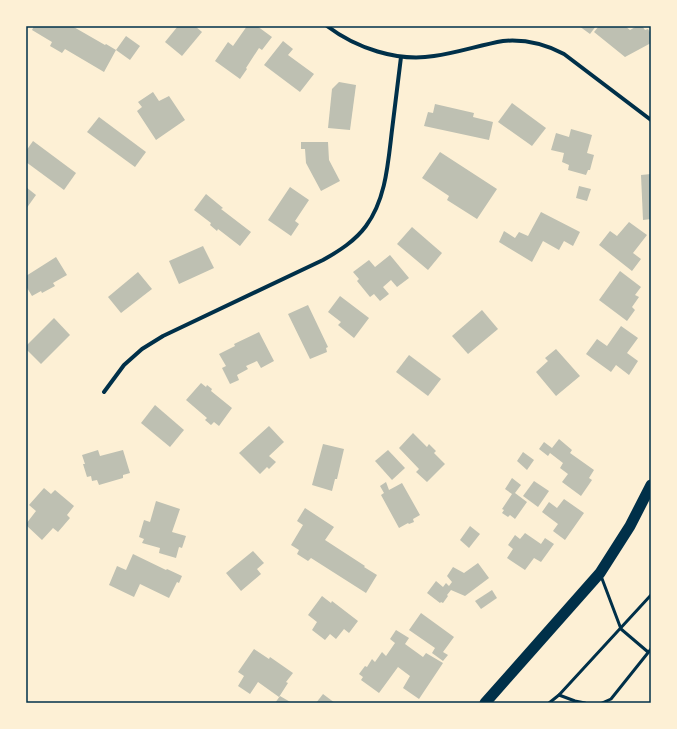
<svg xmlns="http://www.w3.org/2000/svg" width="677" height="729" font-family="'Asap Condensed',sans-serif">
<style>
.building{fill:#bec0b2}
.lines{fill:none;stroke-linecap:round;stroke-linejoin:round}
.service{stroke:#003049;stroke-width:3}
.minor{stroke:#003049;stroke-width:4}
.trunk{stroke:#003049;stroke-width:11}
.neatline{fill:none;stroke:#003049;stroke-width:1.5}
</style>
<rect width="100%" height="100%" fill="#fdf0d5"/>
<g class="building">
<polygon points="34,26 72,26 105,45 106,44 116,50 104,72 65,49 62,53 50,46 52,42 32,30"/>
<polygon points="178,26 195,26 202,32 182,56 165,42"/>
<polygon points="247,26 257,26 272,37 262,50 259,48 246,68 247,69 240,79 215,61 228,42 233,46"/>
<polygon points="579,26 596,26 590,34"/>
<polygon points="599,26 625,26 630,30 637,26 642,26 645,30 648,29 651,34 651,40 650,40 651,43 625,57 594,32"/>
<polygon points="126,36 140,46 130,60 116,50"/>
<polygon points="283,41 293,49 288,55 314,74 300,92 264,65"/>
<polygon points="339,82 356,85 350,130 328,128 332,89"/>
<polygon points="153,92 159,101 169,96 185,120 156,140 137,111 142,107 138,102"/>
<polygon points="512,103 546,128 532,146 498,122"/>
<polygon points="435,104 474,113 473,117 493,122 489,140 424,126 428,112 433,113"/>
<polygon points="99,117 146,152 135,167 87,132"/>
<polygon points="571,129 592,135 587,153 594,155 590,170 588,170 586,175 568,170 569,165 562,162 564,153 551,150 556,133 569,137"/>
<polygon points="33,141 76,173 64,190 26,162 26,151"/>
<polygon points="301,142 328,142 329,160 340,181 321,191 306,163 305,149 301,149"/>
<polygon points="440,152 497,189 477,219 447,200 449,196 422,178"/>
<polygon points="651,174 651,219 643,220 641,175"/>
<polygon points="579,186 591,189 587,201 576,198"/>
<polygon points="26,187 36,195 26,209"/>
<polygon points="290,187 309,200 295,221 299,224 291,236 268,220"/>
<polygon points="206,194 223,208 221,209 251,232 240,246 218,229 217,231 210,225 211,223 194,210"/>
<polygon points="541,212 580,232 573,246 564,241 559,250 543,241 532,262 499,242 504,231 515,238 519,232 528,236"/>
<polygon points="629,222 647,235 633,253 641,259 632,271 599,245 610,231 617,236"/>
<polygon points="412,227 442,253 428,270 397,244"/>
<polygon points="203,246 214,268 179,284 169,261"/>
<polygon points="390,255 409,278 397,287 391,280 383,287 389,294 380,301 374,294 370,297 357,281 359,279 353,272 369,260 375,267"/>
<polygon points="56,257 67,275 53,283 55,286 42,293 41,291 32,296 26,286 26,276"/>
<polygon points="620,271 641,287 635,295 639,297 632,307 635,310 627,321 599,300"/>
<polygon points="138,272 152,289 121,313 108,297"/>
<polygon points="340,296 369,318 354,338 338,325 341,322 328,312"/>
<polygon points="308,305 328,347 326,348 327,352 310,359 288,314"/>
<polygon points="482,310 498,329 468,354 452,336"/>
<polygon points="54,318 70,335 41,364 26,349 26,346"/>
<polygon points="621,326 638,338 627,353 638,361 629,375 616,365 611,372 586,354 597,339 607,346"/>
<polygon points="259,332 274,361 261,368 257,361 246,366 248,369 237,375 239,380 230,384 222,368 226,366 219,354 235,346 234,344"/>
<polygon points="556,349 580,376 556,396 536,372 548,361 545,358"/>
<polygon points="409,355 441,379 428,396 396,372"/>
<polygon points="201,383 206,387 207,385 212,389 211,391 232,408 219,426 214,422 211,425 205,420 207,418 186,400"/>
<polygon points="155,405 184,430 170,447 141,423"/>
<polygon points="269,426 284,442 269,456 276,462 269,469 267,467 260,474 239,453"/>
<polygon points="413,433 427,447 429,444 436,451 434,453 445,464 427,482 416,472 419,469 399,448"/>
<polygon points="559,439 572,450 570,453 594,470 589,478 592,480 581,496 562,482 568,474 560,468 563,463 550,453 548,456 539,449 544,442 552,448"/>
<polygon points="323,444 344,449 337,479 335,479 332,491 312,485"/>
<polygon points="98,450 100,456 123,450 130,473 123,475 123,478 99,485 97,480 92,481 91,476 87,477 83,464 85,464 82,455"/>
<polygon points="388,450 405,468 392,480 375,461"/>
<polygon points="523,452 534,460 527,470 517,461"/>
<polygon points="512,478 521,485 515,493 527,502 515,519 510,515 508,517 502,513 504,510 502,509 512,494 505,489"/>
<polygon points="534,481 549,491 538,507 523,496"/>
<polygon points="386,482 389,490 402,483 420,515 413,519 414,522 409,524 408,523 399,528 381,495 384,493 380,486"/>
<polygon points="44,488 51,494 55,490 74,506 67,515 70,518 58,532 53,528 42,540 26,525 26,524 36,511 29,505"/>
<polygon points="564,499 584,513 565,540 553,531 558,524 542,512 549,502 557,508"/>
<polygon points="156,501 180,509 172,532 186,536 182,548 179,547 176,558 159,553 160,548 142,543 144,539 139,537 144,520 150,522"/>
<polygon points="305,508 334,527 325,540 365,566 364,567 377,575 366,593 311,558 308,561 297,554 299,550 291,545 303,525 297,521"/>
<polygon points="470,526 480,534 469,548 460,540"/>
<polygon points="525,533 541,544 545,538 554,544 541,562 534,558 525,570 507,558 513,549 508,545 515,535 520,539"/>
<polygon points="253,551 264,563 257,569 261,574 241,591 226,573"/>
<polygon points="133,554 166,570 167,569 182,576 179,583 177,582 169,598 140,584 134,597 109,585 117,566 126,570"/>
<polygon points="478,563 489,578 465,596 451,590 447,595 448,596 443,603 441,602 440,603 427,593 436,581 443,587 446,583 449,586 452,582 447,576 453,567 464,573"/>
<polygon points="492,590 497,598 481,609 475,601"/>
<polygon points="322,596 331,603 332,601 358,621 349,633 344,629 336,639 330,634 325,640 312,630 317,622 308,615"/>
<polygon points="421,613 454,637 443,652 448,655 443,661 432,653 435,648 409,630"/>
<polygon points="396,630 409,638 405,644 423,657 426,653 443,663 419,699 403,688 410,676 398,667 379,693 361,680 363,677 359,674 365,666 367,667 372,659 375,662 382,652 386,656 395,643 390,639"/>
<polygon points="254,649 269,659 270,657 293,673 286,682 288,683 279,697 258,682 250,694 238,686 244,676 238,672"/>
<polygon points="323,694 335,703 316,703"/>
<polygon points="280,696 292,703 275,703"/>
</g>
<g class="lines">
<g class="service">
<polyline points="601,576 621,629 648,652"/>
<polyline points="559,695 575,701 585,703"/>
<polyline points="549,703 559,695 651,595"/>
<polyline points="602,703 611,699 651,649"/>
</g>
<g class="minor">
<path d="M327,26c29,22 70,36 107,30 23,-3 46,-11 69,-15 22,-2 42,3 61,13l87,66"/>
<path d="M104,392l20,-27 18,-16 21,-13 160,-76c16,-9 32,-19 43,-34 20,-27 22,-63 26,-96 3,-25 6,-49 9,-73"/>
</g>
<polyline class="trunk" points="485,703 600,573 630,526 651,485"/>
</g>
<rect width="677" height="729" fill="none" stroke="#fdf0d5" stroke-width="54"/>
<rect x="27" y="27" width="623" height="675" class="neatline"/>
</svg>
